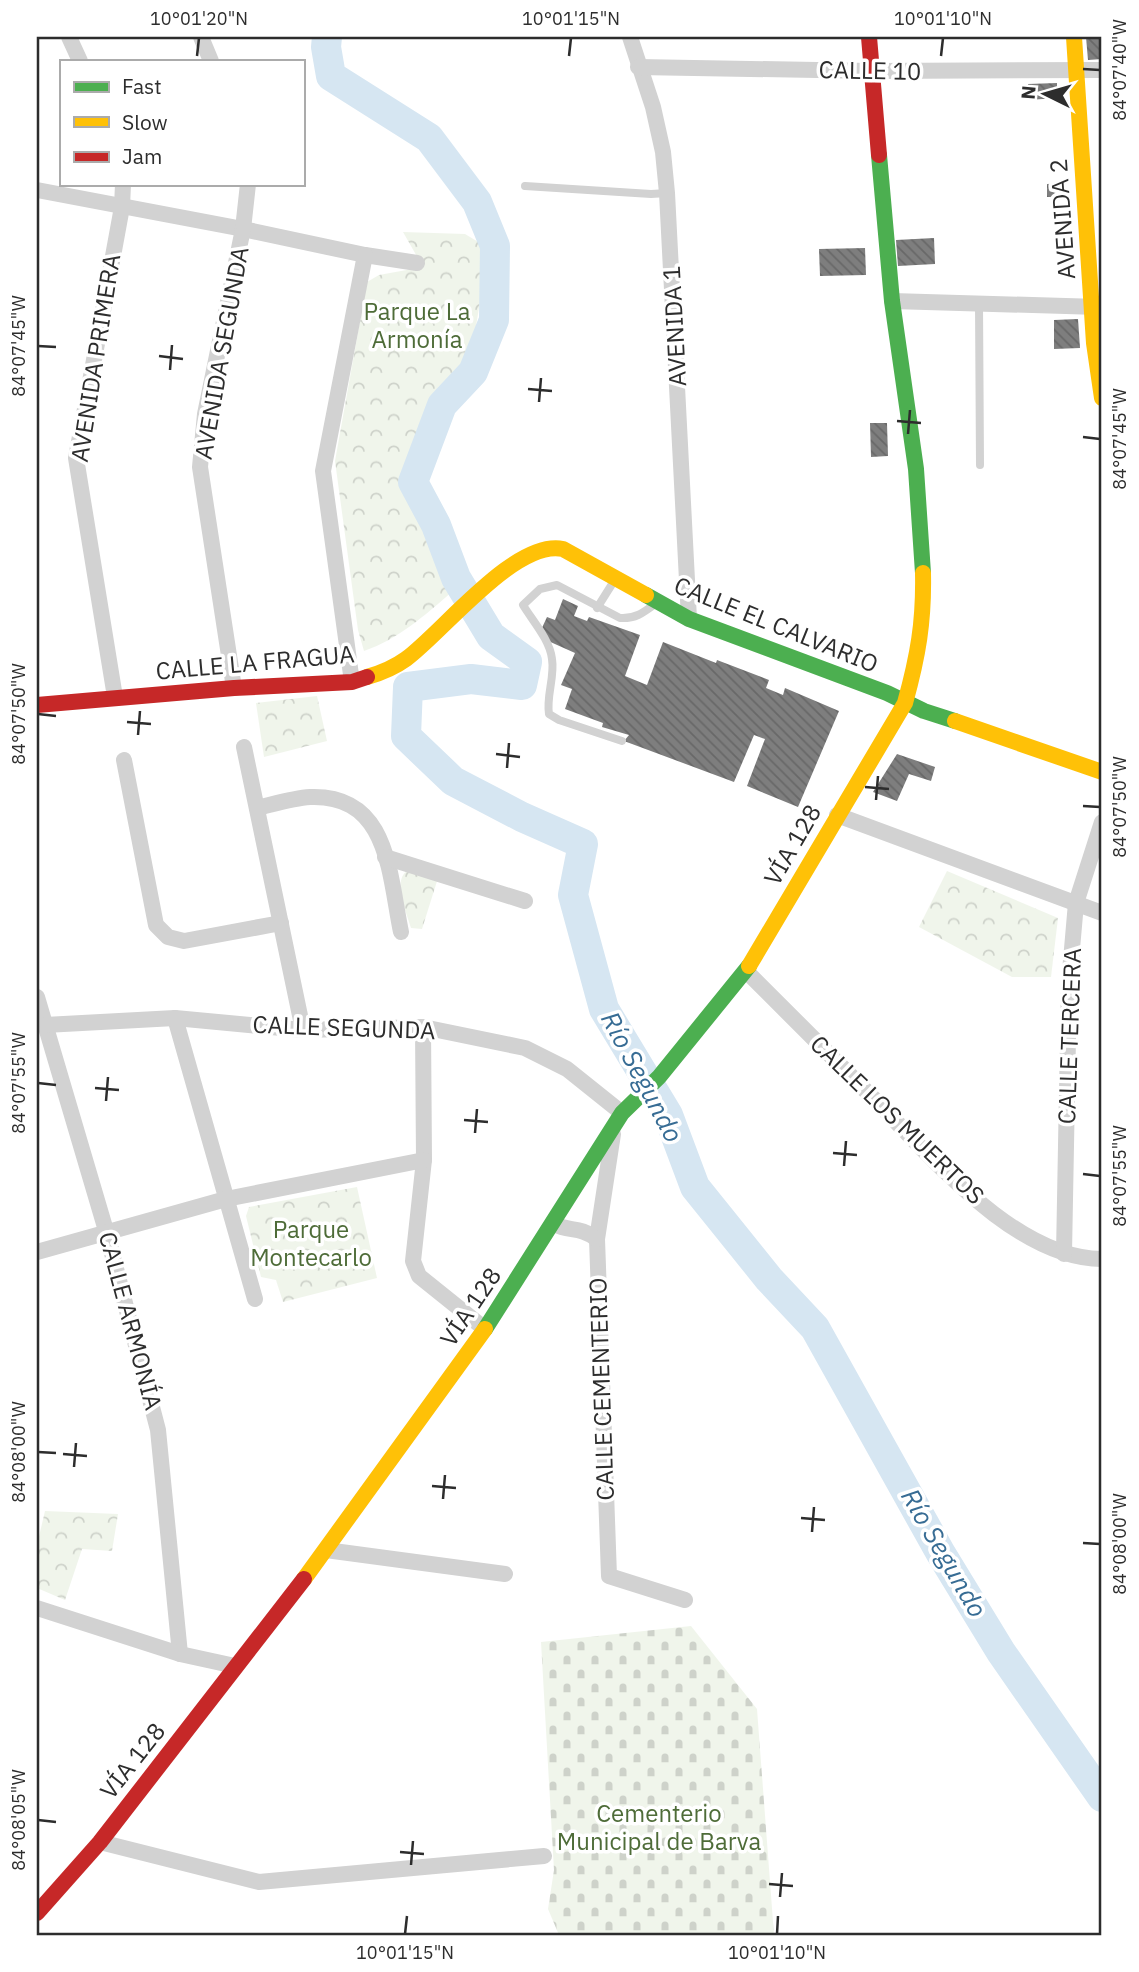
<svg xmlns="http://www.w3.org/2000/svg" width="1139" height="1972" font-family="'IBM Plex Sans',sans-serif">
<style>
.cemetery{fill:url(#cemetery-stones)}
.park{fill:url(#park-crowns)}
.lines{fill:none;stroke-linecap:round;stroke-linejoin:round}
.river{stroke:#d6e6f2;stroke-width:30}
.building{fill:url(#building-back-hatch)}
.lane{stroke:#d2d2d2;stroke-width:8}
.street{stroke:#d2d2d2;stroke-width:16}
.fast{stroke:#4caf50;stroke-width:16}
.slow{stroke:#ffc107;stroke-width:16}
.jam{stroke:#c62828;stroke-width:16}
.ticks{fill:none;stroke:#2d2d2d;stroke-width:2.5}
.labels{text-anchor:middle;stroke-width:7;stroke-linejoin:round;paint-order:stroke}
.street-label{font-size:24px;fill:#2d2d2d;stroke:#fff}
.park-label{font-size:24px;fill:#4e6c38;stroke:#fff}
.water-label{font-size:26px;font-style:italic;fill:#376c94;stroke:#fff}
.neatline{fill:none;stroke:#2d2d2d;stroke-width:2.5}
.ticks-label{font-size:18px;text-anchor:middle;fill:#2d2d2d}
</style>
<defs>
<pattern id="cemetery-stones" width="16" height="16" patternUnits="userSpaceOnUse" patternTransform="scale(1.75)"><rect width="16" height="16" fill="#f0f5eb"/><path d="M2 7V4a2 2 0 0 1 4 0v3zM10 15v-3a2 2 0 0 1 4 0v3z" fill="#ced2ca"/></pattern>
<pattern id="park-crowns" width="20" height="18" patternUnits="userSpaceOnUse" patternTransform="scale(1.75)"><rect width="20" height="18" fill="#f0f5eb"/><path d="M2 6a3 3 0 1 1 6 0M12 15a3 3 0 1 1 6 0" fill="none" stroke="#ced2ca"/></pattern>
<pattern id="building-back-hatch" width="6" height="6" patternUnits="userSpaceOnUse" patternTransform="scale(1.75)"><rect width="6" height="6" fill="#7e7e7e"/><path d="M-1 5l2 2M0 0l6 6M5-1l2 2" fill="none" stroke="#686868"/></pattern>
</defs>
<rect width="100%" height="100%" fill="#fff"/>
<polygon class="cemetery" points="691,1626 757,1709 774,1935 559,1935 548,1909 554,1870 541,1642"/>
<g class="park">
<path d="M403,232l62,2 20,12 -1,32 -9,54 -14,36 -27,31 -33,79 52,113c-28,24 -54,48 -89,60l-6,-21 -23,-169 32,-179 12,-7 44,-8z"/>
<polygon points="317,696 327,741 264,757 256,703"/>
<path d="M410,869l28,9 -16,51 -11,-1c-4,-15 -21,-50 -1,-59z"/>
<polygon points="947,871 1058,918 1051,977 1012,977 919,927"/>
<polygon points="357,1187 377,1278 283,1302 276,1280 261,1277 246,1216 249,1207"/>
<polygon points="45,1511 118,1514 112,1551 82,1549 65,1600 37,1588 37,1545"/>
</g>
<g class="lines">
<polyline class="river" points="327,37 326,47 331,76 429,138 477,202 495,246 494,320 473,372 442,405 413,482 436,525 456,578 491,636 527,662 522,685 471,679 408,687 406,736 453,781 522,817 583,844 573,895 604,1009 668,1115 695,1187 769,1279 815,1328 940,1552 1001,1652 1102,1797"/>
</g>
<g class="building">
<polygon points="1086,37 1102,37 1102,59 1088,60"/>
<polygon points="1057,83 1057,98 1028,100 1028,84"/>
<polygon points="1066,183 1066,197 1047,197 1047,184"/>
<polygon points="934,238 935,264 898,266 896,240"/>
<polygon points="865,248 866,275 820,276 819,249"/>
<polygon points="1078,319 1080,348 1054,349 1054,320"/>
<polygon points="870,423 887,423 888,456 871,457"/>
<polygon points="563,599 578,606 574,616 587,621 589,617 640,635 625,676 647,685 663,642 716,663 717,660 769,680 766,688 783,695 785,688 839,711 798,807 747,786 765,739 754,735 734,782 624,741 629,735 602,727 603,723 565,709 572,689 561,685 575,653 546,640 541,630 547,617 555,620"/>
<polygon points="897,754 935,767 931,781 909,774 897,801 873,792"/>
</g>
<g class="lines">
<g class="lane">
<polyline points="525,186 651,194 667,193"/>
<polyline points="979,304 980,465"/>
<polyline points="597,608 614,581"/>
<path d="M622,741l-63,-21 -10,-6c-3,-18 6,-37 3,-55 -2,-19 -20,-39 -29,-54l17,-16 17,-4 63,33c15,1 23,-5 35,-14"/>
</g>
<g class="street">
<polyline points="69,37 80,61"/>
<polyline points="201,37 211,61"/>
<polyline points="630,37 653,107 663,152 667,193 689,619"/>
<polyline points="638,67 872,71 1102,70"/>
<polyline points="37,190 243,229 365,255 417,263"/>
<polyline points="892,301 1099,307"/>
<polyline points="352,682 323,471 365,255"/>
<polyline points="234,688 200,467 205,414 243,229 248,184"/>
<polyline points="115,697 76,458 122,207 123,184"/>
<polyline points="244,747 303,1030"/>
<polyline points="124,760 156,925 168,937 184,941 281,923"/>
<path d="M257,808c17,-4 36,-10 53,-11 79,-3 79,77 91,135"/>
<polyline points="837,815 1102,913"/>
<polyline points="385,857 525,901"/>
<path d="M746,971c43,43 86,86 129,129 57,57 141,159 227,159"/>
<polyline points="37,997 107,1234 158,1430 180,1654"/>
<polyline points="175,1018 255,1299"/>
<polyline points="45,1025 175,1018 303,1030 423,1027 525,1048 567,1069 622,1113"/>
<polyline points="423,1027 424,1160 413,1261 419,1276 485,1329"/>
<polyline points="613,1134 597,1239 609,1576 685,1600"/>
<path d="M554,1224c16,8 25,2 43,15"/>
<polyline points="37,1252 226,1199 424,1160"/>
<polyline points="1064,1254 1069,983 1076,903 1102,822"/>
<polyline points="326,1550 505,1574"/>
<polyline points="37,1608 180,1654 235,1666"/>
<polyline points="100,1842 259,1882 544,1856"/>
</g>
<g class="fast">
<polyline points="879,155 892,301 916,469 923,573"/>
<polyline points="646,595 689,619 887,693 924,711 955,721"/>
<polyline points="485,1329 622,1113 659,1077 749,966"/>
</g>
<g class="slow">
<polyline points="1074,37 1094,343 1102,398"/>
<path d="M367,677c14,-4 28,-10 39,-18 37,-27 109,-120 157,-110l83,46"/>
<polyline points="955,721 1102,772"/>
<path d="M749,966l156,-263c13,-47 19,-81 18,-130"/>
<polyline points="304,1579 485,1329"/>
</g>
<g class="jam">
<polyline points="869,37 879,155"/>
<polyline points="37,705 234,688 352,682 367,677"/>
<polyline points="37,1913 100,1842 304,1579"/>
</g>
</g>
<path class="ticks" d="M197,56l2,-18M569,56l2,-18M941,56l2,-18M1083,69l17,1M38,346l18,1M159,356l24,3M170,370l2,-25M528,389l24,2M539,402l2,-24M897,421l24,2M908,434l2,-24M1083,437l17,2M38,714l18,2M127,722l24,2M138,735l2,-24M496,754l24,3M507,768l2,-25M865,787l24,2M876,800l2,-24M1083,806l17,1M38,1083l18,2M95,1088l24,2M106,1101l2,-24M464,1120l24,2M475,1133l2,-24M833,1153l24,2M844,1166l2,-25M1083,1174l17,2M38,1452l18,1M63,1454l24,2M74,1467l2,-24M432,1486l24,2M443,1499l2,-24M801,1518l24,2M812,1532l2,-25M1083,1543l17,1M38,1820l18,2M400,1852l24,2M411,1865l2,-24M769,1884l24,2M780,1897l2,-24M405,1934l2,-18M777,1934l1,-18"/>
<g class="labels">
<g class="street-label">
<text transform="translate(870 71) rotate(1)" y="8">CALLE 10</text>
<text transform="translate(1063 219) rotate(-94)" y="8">AVENIDA 2</text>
<text transform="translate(675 326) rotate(-93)" y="8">AVENIDA 1</text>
<text transform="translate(222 353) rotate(-80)" y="8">AVENIDA SEGUNDA</text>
<text transform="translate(96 358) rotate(-81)" y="8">AVENIDA PRIMERA</text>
<text transform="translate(776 625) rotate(22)" y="8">CALLE EL CALVARIO</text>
<text transform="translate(255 663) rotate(-5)" y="8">CALLE LA FRAGUA</text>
<text transform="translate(793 845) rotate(-60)" y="8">VÍA 128</text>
<text transform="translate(344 1028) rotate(2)" y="8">CALLE SEGUNDA</text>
<text transform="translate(1070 1036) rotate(-88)" y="8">CALLE TERCERA</text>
<text transform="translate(897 1120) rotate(44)" y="8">CALLE LOS MUERTOS</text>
<text transform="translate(471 1307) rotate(-56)" y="8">VÍA 128</text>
<text transform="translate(130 1321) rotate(75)" y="8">CALLE ARMONÍA</text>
<text transform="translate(602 1389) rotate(-92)" y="8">CALLE CEMENTERIO</text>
<text transform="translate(133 1761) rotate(-52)" y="8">VÍA 128</text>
</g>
<g class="park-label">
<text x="417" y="320">Parque La<tspan x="417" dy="28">Armonía</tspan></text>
<text x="311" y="1238">Parque<tspan x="311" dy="28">Montecarlo</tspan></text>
<text x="659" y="1822">Cementerio<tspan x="659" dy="28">Municipal de Barva</tspan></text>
</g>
<g class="water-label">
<text transform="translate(642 1077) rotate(62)" y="9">Río Segundo</text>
<text transform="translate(944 1553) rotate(60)" y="9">Río Segundo</text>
</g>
</g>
<rect width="1139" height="1972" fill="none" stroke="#ffffff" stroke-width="77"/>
<rect x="60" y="60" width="245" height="126" fill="#ffffff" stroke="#ababab" stroke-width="2"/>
<rect x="74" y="82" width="35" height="10" fill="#4caf50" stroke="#ababab" stroke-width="2"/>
<text x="122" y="94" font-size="21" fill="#2d2d2d">Fast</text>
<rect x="74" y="117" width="35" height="10" fill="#ffc107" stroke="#ababab" stroke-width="2"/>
<text x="122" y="130" font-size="21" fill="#2d2d2d">Slow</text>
<rect x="74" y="152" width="35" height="10" fill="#c62828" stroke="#ababab" stroke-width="2"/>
<text x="122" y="164" font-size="21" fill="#2d2d2d">Jam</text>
<g transform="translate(1045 94) rotate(275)" stroke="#ffffff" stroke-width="5" paint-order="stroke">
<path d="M0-5L12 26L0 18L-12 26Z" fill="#2d2d2d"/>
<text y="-10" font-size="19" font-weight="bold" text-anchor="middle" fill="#2d2d2d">N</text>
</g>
<rect x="38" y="38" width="1062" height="1896" class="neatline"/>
<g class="ticks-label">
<text x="199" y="25">10°01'20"N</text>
<text x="571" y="25">10°01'15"N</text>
<text x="943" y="25">10°01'10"N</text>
<text transform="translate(1120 70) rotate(-90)" y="6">84°07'40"W</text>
<text transform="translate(19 346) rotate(-90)" y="6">84°07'45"W</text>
<text transform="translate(1120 439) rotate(-90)" y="6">84°07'45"W</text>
<text transform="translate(19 714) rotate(-90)" y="6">84°07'50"W</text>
<text transform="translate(1120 807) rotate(-90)" y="6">84°07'50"W</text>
<text transform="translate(19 1083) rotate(-90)" y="6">84°07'55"W</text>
<text transform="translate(1120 1176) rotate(-90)" y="6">84°07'55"W</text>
<text transform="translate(19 1452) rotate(-90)" y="6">84°08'00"W</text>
<text transform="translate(1120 1544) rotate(-90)" y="6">84°08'00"W</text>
<text transform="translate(19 1820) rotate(-90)" y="6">84°08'05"W</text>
<text x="405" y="1959">10°01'15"N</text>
<text x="777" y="1959">10°01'10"N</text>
</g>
</svg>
